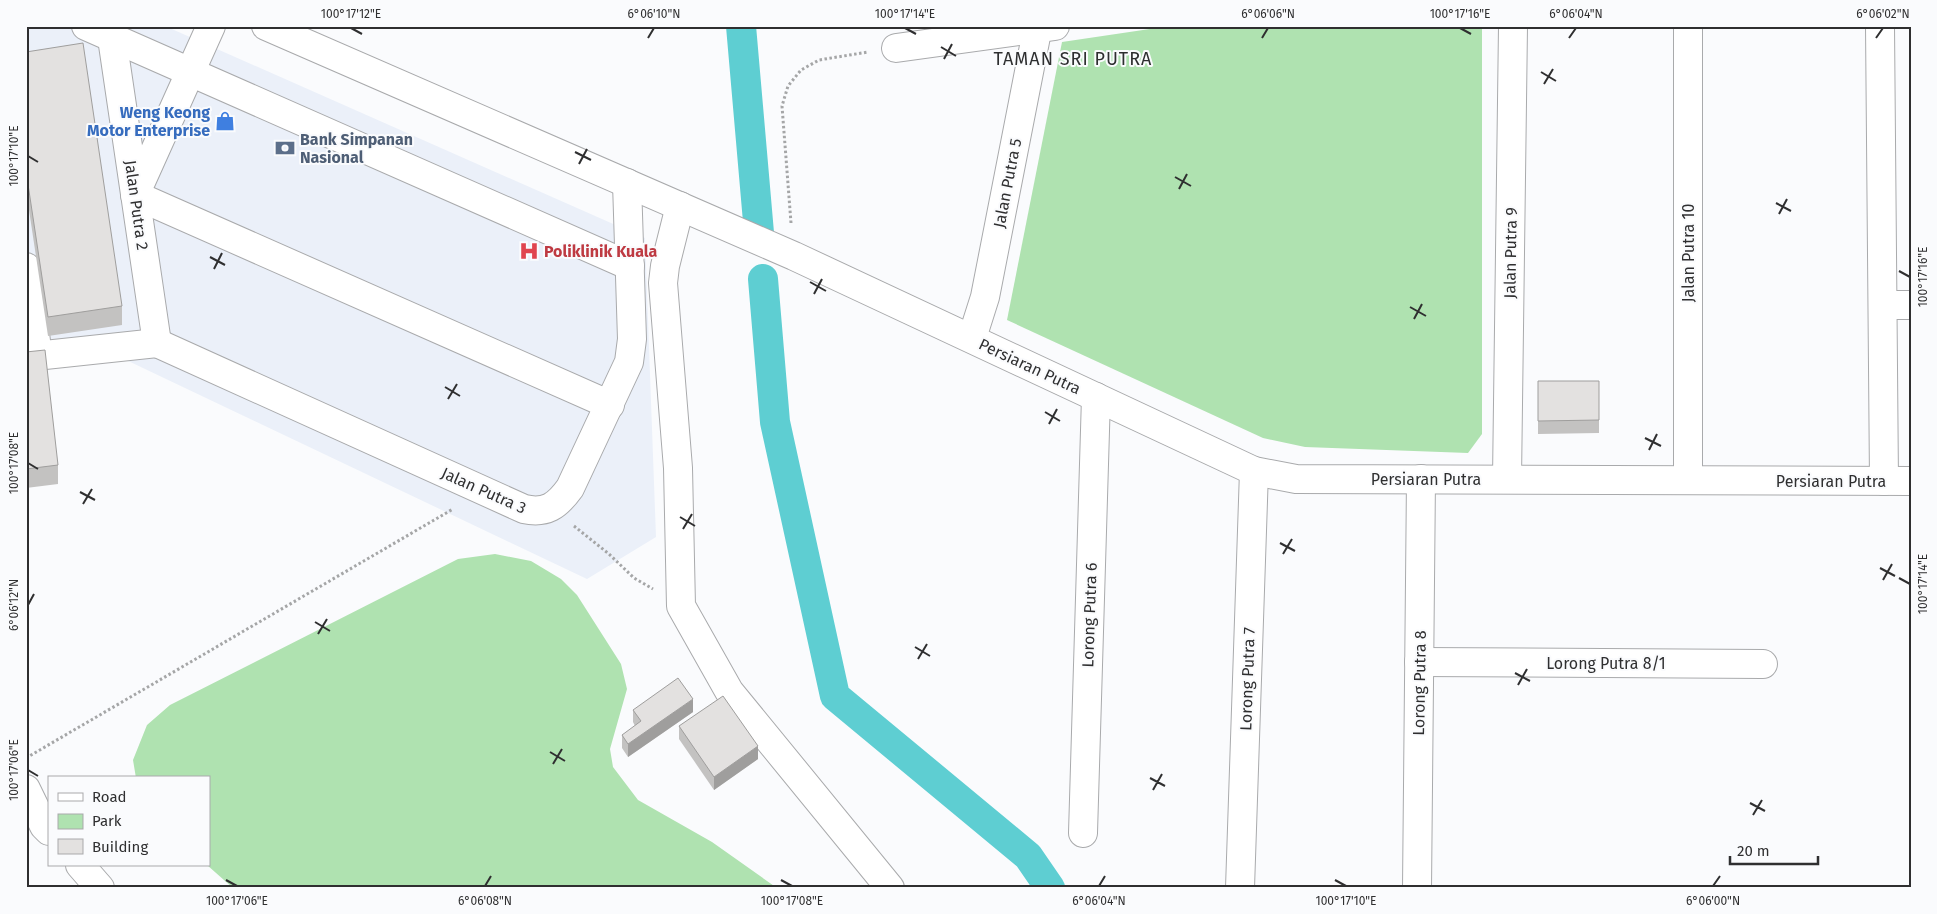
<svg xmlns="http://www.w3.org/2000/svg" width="1937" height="914" font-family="'Fira Sans',sans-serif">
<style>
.built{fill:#ebf0f9}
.green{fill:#afe2b0}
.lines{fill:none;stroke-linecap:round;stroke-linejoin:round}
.canal{stroke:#5eced2;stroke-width:30}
.minor-casing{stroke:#a9aaac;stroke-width:30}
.path{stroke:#a5a6a7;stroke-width:3;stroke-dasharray:2.5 2.5;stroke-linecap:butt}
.minor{stroke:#fff;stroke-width:28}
.wall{fill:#c3c2c1}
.shaded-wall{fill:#9f9e9d}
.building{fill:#e3e1e0;stroke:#9f9e9d}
.ticks{fill:none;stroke:#2f2f30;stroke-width:2}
.labels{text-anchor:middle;stroke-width:4;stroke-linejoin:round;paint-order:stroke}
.shop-label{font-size:16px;font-weight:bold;fill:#366cbe;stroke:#fafbfd;text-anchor:end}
.service-label{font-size:16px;font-weight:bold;fill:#4e5e75;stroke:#fafbfd;text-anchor:start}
.street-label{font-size:16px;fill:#2f2f30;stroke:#fafbfd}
.health-label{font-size:16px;font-weight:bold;fill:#be3a42;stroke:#fafbfd;text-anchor:start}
.neighbourhood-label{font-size:18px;letter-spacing:1px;fill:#2e2f30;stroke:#fafbfd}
.neatline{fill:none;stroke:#2f2f30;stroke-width:2}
.ticks-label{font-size:12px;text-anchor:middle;fill:#2f2f30}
</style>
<rect width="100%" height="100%" fill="#fafbfd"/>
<polygon class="built" points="26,26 165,26 645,238 656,537 587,579 124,359 26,371"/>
<g class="green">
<polygon points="1170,26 1482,26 1482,434 1468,453 1305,447 1263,438 1007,320 1062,42"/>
<polygon points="495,554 531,561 561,579 577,595 621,664 627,689 610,749 613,767 638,800 712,842 777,888 233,888 207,865 209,778 136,778 133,760 147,725 170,705 458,559"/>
</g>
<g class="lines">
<g class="canal">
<polyline points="741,26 759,233"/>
<polyline points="763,279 775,422 835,696 1028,856 1050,888"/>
</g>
<defs>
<g id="minor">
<polyline points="86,26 630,266"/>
<polyline points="211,26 135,195 610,405"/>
<polyline points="266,26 794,256 1254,471 1296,479 1911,481"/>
<polyline points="1880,26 1884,481"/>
<polyline points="112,38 157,343"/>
<polyline points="896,48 1055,26"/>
<polyline points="680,206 665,266 663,283 678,468 681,606 729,691 890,888"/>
<polyline points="26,267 38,356"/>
<polyline points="1883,305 1911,305"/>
<polyline points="972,338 985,297 1038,26"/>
<path d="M157,343l367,166c22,5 33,-3 46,-21l59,-126 3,-23 -5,-156"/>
<polyline points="26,357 157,343"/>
<polyline points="1507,479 1513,26"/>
<polyline points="1688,480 1688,26"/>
<polyline points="1419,662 1763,664"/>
<polyline points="26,789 44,826 49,831"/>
<polyline points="1083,833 1096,397"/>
<polyline points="80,865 100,888"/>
<polyline points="1240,888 1254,471"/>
<polyline points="1417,888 1421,479"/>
</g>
</defs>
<use href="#minor" class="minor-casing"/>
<g class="path">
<polyline points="791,223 782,106 788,86 801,70 819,60 868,52"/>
<polyline points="574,526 609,554 634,578 653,589"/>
<polyline points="26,758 453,509"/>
</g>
<use href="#minor" class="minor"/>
</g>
<g class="wall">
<polygon points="26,52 122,306 122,325 48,336 26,190"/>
<polygon points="26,352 58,465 58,484 26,488"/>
<polygon points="1538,381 1599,381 1599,433 1538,434"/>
<polygon points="633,710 693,712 628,757 622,748 622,735 635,726 633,722"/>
<polygon points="679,726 758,759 714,790 679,739"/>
</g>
<g class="shaded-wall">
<polygon points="693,699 693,712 628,757 628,744"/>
<polygon points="758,746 758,759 714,790 714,777"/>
</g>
<g class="building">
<polygon points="83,43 122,306 48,317 26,171 26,52"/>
<polygon points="45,350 58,465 26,469 26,352"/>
<polygon points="1538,381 1599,381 1599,420 1538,421"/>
<polygon points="678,678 693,699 628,744 622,735 641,721 633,710"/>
<polygon points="723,696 758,746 714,777 679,726"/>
</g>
<path class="ticks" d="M351,28l11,6M905,28l11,6M1460,28l11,6M648,38l6,-10M1262,38l6,-10M1569,38l7,-10M1876,38l7,-10M941,47l15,9M944,59l8,-15M1541,72l15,9M1544,84l9,-15M575,152l16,8M28,156l10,6M579,164l8,-15M1175,177l16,9M1179,189l8,-15M1776,203l15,8M1779,214l8,-15M210,257l15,8M214,269l8,-16M1899,271l11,6M810,282l16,9M814,294l8,-15M1410,307l16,9M1414,319l8,-15M445,387l15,9M448,399l9,-15M1045,412l15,9M1049,424l8,-15M1645,438l16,8M1649,450l8,-16M28,463l10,6M80,492l15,8M83,504l9,-15M680,517l15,9M683,529l9,-15M1280,543l15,8M1283,554l9,-15M1880,568l15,8M1899,578l11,6M1883,580l9,-16M28,605l6,-11M315,622l15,9M318,634l9,-15M915,647l15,9M918,659l9,-15M1515,673l15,8M1518,685l9,-16M550,752l15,9M553,764l9,-15M28,770l10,6M1150,778l15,8M1153,790l9,-16M1750,803l15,8M1753,815l9,-15M226,880l11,6M781,880l11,6M1335,880l11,6M485,886l6,-10M1099,886l6,-10M1713,886l7,-10"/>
<defs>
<symbol id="shop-bare" viewBox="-9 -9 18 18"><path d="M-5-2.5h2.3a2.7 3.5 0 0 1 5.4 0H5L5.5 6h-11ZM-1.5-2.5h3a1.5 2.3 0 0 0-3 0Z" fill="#3f7fe0" stroke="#fafbfd" stroke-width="2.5" paint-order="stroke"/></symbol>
<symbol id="bank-bare" viewBox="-9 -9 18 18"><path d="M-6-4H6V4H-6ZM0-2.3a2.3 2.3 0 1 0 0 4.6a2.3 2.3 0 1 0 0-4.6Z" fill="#5c6f8a" stroke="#fafbfd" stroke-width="2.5" paint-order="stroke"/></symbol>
<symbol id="hospital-bare" viewBox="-9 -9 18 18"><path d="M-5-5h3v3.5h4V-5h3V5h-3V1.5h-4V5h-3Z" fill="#e0444e" stroke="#fafbfd" stroke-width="2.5" paint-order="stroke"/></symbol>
</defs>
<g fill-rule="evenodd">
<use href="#shop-bare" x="211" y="107" width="28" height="28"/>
<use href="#bank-bare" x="271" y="134" width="28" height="28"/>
<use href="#hospital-bare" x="515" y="237" width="28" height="28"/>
</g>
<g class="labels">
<g class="shop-label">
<text x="210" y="118">Weng Keong<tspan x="210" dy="18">Motor Enterprise</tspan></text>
</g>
<g class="service-label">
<text x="300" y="145">Bank Simpanan<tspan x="300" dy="18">Nasional</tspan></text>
</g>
<g class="street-label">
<text transform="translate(1007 183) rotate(-79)" y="6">Jalan Putra 5</text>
<text transform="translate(137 205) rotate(82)" y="6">Jalan Putra 2</text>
<text transform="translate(1510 253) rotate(-89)" y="6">Jalan Putra 9</text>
<text transform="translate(1688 253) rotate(-90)" y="6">Jalan Putra 10</text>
<text transform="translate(1030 366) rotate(25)" y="6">Persiaran Putra</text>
<text x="1426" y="485">Persiaran Putra</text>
<text x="1831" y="487">Persiaran Putra</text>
<text transform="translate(484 490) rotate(24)" y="6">Jalan Putra 3</text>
<text transform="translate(1089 615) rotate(-88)" y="6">Lorong Putra 6</text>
<text x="1606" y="669">Lorong Putra 8/1</text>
<text transform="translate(1247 679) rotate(-88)" y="6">Lorong Putra 7</text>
<text transform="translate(1419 683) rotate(-89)" y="6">Lorong Putra 8</text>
</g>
<g class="health-label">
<text x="544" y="257">Poliklinik Kuala</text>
</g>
<g class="neighbourhood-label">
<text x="1073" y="65">TAMAN SRI PUTRA</text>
</g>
</g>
<rect width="1937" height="914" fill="none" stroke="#fafbfd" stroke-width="55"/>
<rect x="48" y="776" width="162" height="90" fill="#fafbfd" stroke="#a9a9ab"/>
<rect x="58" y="793" width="25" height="8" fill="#ffffff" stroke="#a9a9ab"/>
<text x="92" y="802" font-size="15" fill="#2f2f30">Road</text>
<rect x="58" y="814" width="25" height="15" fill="#afe2b0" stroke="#a9a9ab"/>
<text x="92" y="826" font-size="15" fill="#2f2f30">Park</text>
<rect x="58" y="839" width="25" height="15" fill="#e3e1e0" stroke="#a9a9ab"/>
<text x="92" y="852" font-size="15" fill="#2f2f30">Building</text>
<path d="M1730 856v8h88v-8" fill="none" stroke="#2f2f30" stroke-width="2.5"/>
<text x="1737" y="856" font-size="15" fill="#2f2f30" stroke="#fafbfd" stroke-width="4" paint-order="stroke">20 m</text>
<rect x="28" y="28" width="1882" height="858" class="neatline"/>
<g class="ticks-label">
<text x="351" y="18">100°17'12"E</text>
<text x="654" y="18">6°06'10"N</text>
<text x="905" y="18">100°17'14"E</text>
<text x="1268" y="18">6°06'06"N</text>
<text x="1460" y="18">100°17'16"E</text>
<text x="1576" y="18">6°06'04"N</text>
<text x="1883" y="18">6°06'02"N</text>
<text transform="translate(14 156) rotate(-90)" y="4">100°17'10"E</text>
<text transform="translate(1923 277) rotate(-90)" y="4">100°17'16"E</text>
<text transform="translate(14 463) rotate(-90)" y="4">100°17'08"E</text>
<text transform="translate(1923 584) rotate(-90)" y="4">100°17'14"E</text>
<text transform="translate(14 605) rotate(-90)" y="4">6°06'12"N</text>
<text transform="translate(14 770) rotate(-90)" y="4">100°17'06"E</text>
<text x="237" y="905">100°17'06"E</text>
<text x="485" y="905">6°06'08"N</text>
<text x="792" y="905">100°17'08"E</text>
<text x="1099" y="905">6°06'04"N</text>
<text x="1346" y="905">100°17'10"E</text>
<text x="1713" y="905">6°06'00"N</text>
</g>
</svg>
